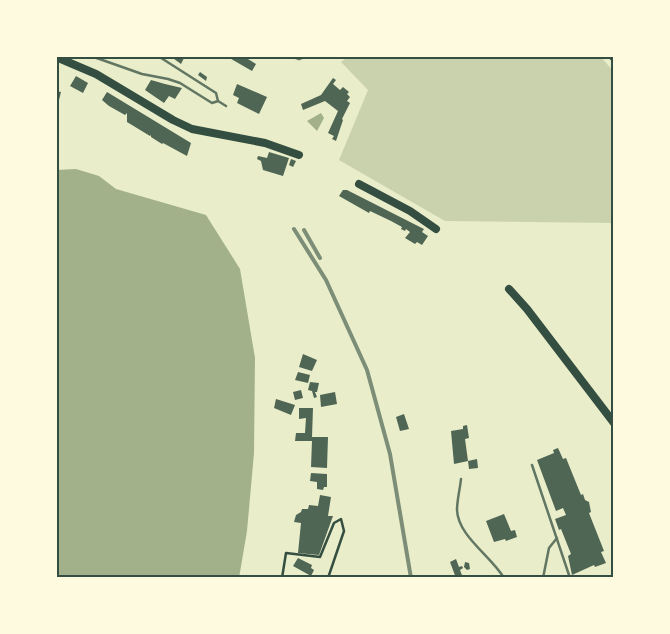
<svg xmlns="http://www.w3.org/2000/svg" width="670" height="634" font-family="'Alegreya Sans',sans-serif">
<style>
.green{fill:#cad2ad}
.water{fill:#a3b18a}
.building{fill:#4f6655}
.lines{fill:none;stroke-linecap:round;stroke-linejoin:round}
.path{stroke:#344e41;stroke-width:2.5}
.service{stroke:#617663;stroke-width:2.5}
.secondary{stroke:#344e41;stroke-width:8}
.primary{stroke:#344e41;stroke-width:9}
.rail{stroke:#7c8e77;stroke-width:4}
.neatline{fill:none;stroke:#344e41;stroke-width:2}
</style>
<rect width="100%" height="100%" fill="#e9edc9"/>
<polygon class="green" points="349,56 600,56 614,72 614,223 445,221 339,160 368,90 341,62"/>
<g class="water">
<polygon points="321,113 324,118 317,131 307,121"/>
<polygon points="76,169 99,176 116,189 206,215 240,269 255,358 254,453 247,531 239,578 56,578 56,170"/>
</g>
<g class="building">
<polygon points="170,56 185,56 181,64"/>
<polygon points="226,56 249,56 248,59 256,64 252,71"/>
<polygon points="200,72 207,77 206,81 198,75"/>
<polygon points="76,76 88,83 83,93 70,86"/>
<polygon points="333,78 336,80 333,84 340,90 343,87 349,92 347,94 350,97 347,101 350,103 342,119 343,120 336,141 332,139 334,136 328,133 338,111 325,101 303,110 301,104 321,95"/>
<polygon points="151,80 165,84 182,88 175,99 169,96 164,103 145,90"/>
<polygon points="237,84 267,97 259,114 237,103 239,98 233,95"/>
<polygon points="56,91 61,92 57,108 56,108"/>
<polygon points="107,92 191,143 187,156 163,143 162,144 151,137 151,135 150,136 127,122 127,113 125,115 109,106 102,100"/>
<polygon points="269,152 289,158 283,176 263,170 261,161 257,159 258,156 267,158"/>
<polygon points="291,159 296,161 293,167 289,165"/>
<polygon points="343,190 347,190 410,222 424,229 422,232 428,236 422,245 417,242 415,244 405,238 410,232 406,229 405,231 401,229 402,227 391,221 370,211 369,213 339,196"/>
<polygon points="303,354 317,360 312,371 299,367"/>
<polygon points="298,372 310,375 308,383 295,380"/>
<polygon points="310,382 319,383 317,392 315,392 317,397 314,398 312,391 308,390"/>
<polygon points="301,390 303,398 295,400 293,392"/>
<polygon points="335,392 337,404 321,407 320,395"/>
<polygon points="276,399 295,405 291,415 274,408"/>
<polygon points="299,408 313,408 312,437 328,437 327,468 311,467 312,441 295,441 296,433 305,433 306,418 299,419"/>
<polygon points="404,414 409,429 400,431 396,417"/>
<polygon points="467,425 469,438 465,439 468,461 477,459 478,468 469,469 468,461 454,464 451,431 463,429 463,426"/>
<polygon points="558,448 563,459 566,458 581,495 583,494 585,500 589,502 591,512 589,513 604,551 601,552 606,563 595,567 594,565 572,575 568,556 571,554 561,529 559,530 555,519 566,515 563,508 556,511 537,460 554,453 553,450"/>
<polygon points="311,473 327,474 327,487 324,487 323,490 317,489 317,482 310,481"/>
<polygon points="320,495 331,497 328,516 333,516 319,555 298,553 301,523 294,522 296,515 301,512 302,509 308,509 309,505 318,506"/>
<polygon points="504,514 511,531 515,530 517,537 506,541 505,539 494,542 486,521"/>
<polygon points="298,558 312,565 311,568 314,570 311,576 293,566"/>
<polygon points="456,559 459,567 462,566 463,568 460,570 463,578 456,578 450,562"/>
<polygon points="465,562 469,563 470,569 467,570 464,567"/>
</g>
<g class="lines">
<polyline class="path" points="282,578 286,553 320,557 334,523 341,519 344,531 328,578"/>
<g class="service">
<polyline points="91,56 142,74 168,79 180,83 212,103 218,101 216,93 158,56"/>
<polyline points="291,56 299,59 307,56"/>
<polyline points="218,101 226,106"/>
<polyline points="532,465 570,578"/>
<path d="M461,479c-1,10 -4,21 -4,31 1,26 34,46 47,68"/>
<polyline points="543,578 549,548 557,538"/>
</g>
<g class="secondary">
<polyline points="56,57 96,74 173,120 192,129 265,143 299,155"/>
<polyline points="359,184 410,211 436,229"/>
<polyline points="509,289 527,309 614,423"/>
</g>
<polyline class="primary" points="613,56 614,57"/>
<g class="rail">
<polyline points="294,229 326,280 367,370 390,454 411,578"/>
<polyline points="304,230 320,258"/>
</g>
</g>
<rect width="670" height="634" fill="none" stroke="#fefae0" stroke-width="115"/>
<rect x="58" y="58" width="554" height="518" class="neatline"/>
</svg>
